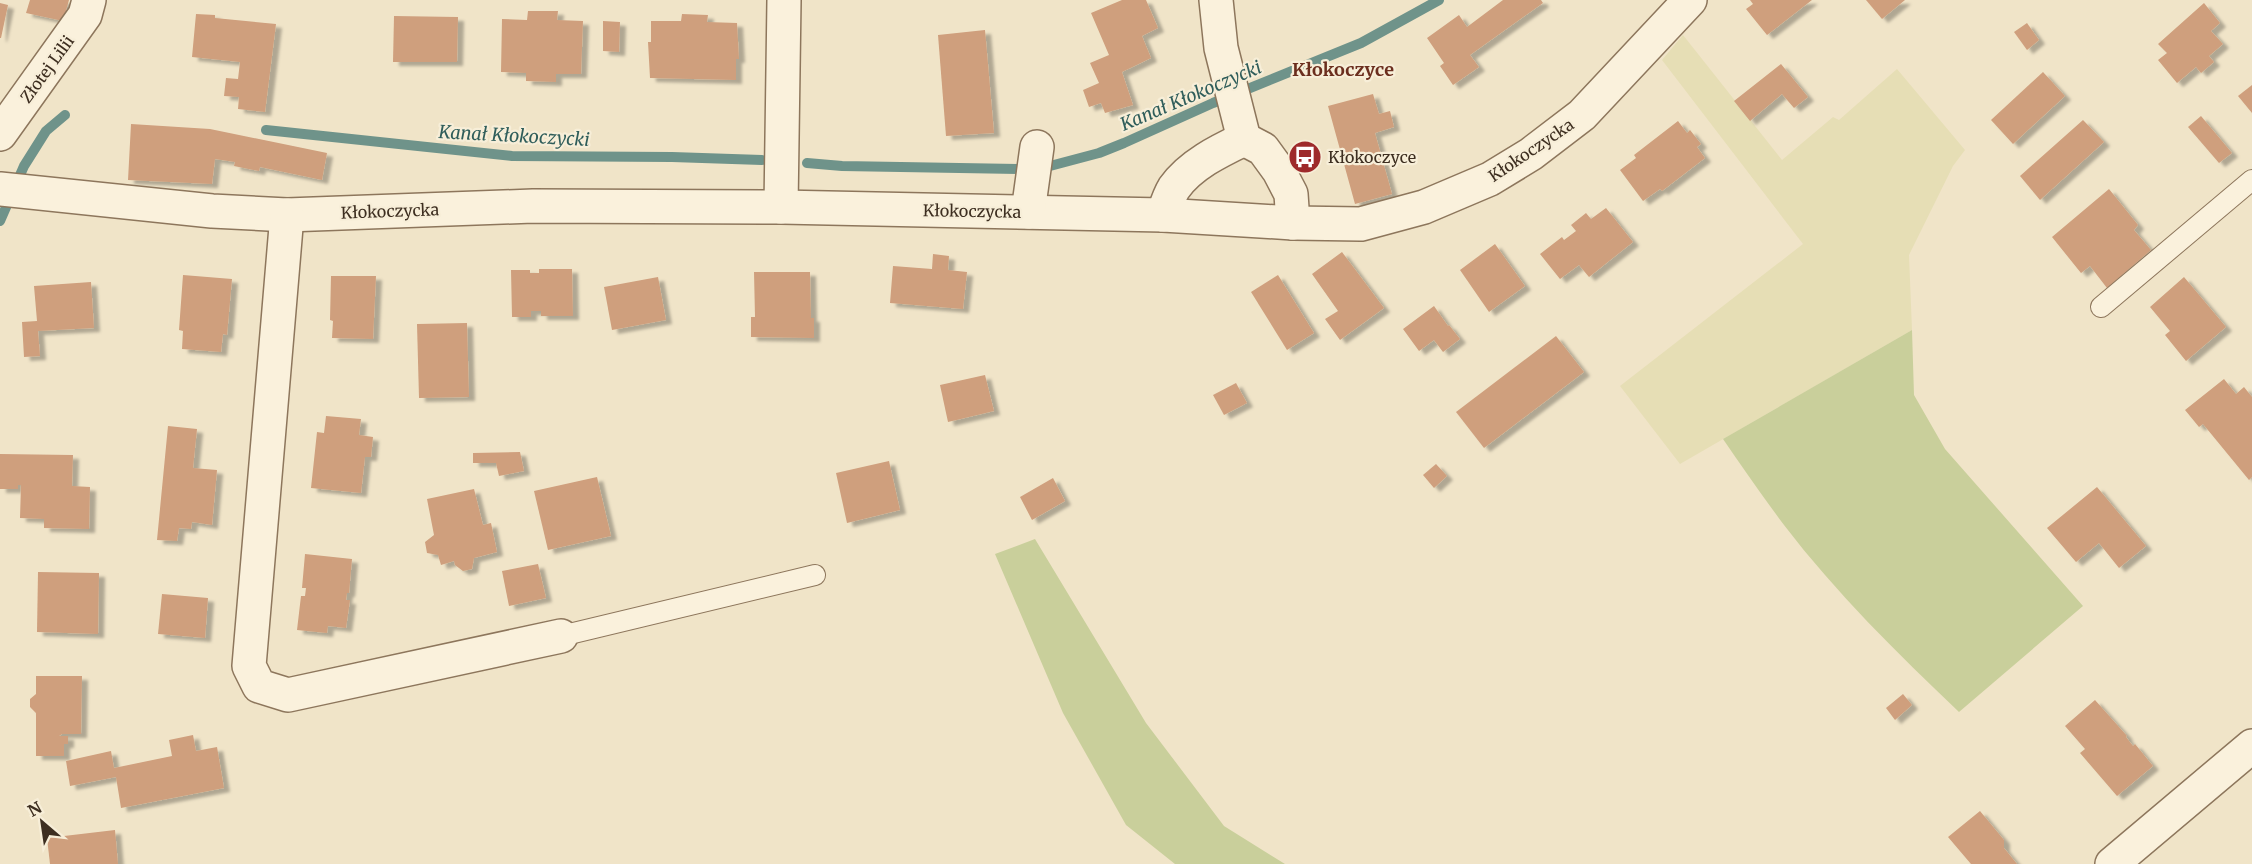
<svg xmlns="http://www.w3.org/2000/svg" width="2252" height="864" font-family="Merriweather,serif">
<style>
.farmland{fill:#e6deb5}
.green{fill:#c9cf9b}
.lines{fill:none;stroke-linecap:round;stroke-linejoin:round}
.stream{stroke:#6f938a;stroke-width:10}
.building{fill:#cf9f7d;filter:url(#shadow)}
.service-casing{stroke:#8d765c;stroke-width:22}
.minor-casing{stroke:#8d765c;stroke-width:36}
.service{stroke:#faf1dc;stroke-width:20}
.minor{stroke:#faf1dc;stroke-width:33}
.labels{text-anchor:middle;stroke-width:4.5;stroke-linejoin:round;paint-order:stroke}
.street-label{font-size:16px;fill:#3d2e20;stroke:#f7eed8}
.poi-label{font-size:16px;fill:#3d2e20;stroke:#f7eed8;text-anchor:start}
.neighbourhood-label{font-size:18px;font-weight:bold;fill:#6b2e1e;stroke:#f7eed8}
.water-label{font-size:18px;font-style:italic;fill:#2f5d5a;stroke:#f7eed8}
</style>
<defs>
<filter id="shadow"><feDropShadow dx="6" dy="4" stdDeviation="1.5" flood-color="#0004"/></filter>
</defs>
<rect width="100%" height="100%" fill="#f0e4c8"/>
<polygon class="farmland" points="1683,35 1782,160 1833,117 1839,120 1897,69 1965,150 1953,166 1909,255 1912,330 1680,464 1620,386 1803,244 1662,60"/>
<g class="green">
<path d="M1912,330l2,65 31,54 138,157 -124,106c-62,-59 -123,-119 -175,-187 -21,-28 -41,-57 -61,-86z"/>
<polygon points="1035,539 1146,723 1224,826 1285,864 1175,864 1126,825 1063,713 995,554"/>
</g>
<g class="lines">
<g class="stream">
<polyline points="266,130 512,156 672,157 762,160"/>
<polyline points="807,163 842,166 1019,169"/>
<polyline points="1050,166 1099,153 1124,143 1213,103 1361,43 1439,0"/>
<polyline points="0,221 24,166 46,131 65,115"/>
</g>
</g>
<g class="building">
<polygon points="30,0 69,0 63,21 26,13"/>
<polygon points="1122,0 1146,0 1158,28 1142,36 1151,58 1122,72 1133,105 1105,113 1101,103 1089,107 1083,90 1099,83 1090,63 1109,55 1091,13"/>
<polygon points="1503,0 1541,0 1543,3 1470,55 1479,67 1453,85 1440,66 1444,63 1427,38 1459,15 1467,27"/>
<polygon points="1750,0 1812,0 1767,35 1746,9 1753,4"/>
<polygon points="1866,0 1905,0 1882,19"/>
<polygon points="0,3 8,5 1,38 0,38"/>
<polygon points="2204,3 2220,23 2211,31 2223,44 2209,56 2214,62 2201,73 2196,67 2177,83 2158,60 2167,53 2158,44"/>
<polygon points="528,11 558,11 557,20 583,21 581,74 556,74 556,82 526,81 526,73 501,72 502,19 527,20"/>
<polygon points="196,14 215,15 215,18 276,24 265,112 238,109 239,97 224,96 226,78 238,79 240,62 192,57"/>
<polygon points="682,14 708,15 707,22 737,23 739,59 736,59 736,80 650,78 648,42 651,42 651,21 681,21"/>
<polygon points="394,16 458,17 457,62 393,62"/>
<polygon points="603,21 620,22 619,52 603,51"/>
<polygon points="2027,23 2039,40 2027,50 2014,32"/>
<polygon points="985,30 994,133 946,136 938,35"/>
<polygon points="1781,64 1808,97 1794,108 1782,94 1750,121 1734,101"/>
<polygon points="2043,72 2065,96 2013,144 1991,120"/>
<polygon points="2252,85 2252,113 2238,96"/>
<polygon points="1373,94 1379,114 1390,111 1394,127 1375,133 1392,194 1355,204 1328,106"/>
<polygon points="2201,116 2232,153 2219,163 2188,127"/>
<polygon points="2083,120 2104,142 2040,200 2020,176"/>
<polygon points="1678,121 1687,133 1690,130 1701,144 1697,147 1705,158 1662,191 1660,189 1643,201 1620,170 1636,158 1634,155"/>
<polygon points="131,124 210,129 327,153 322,180 260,167 259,171 234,166 235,162 215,159 212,184 128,180"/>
<polygon points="2109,189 2138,225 2134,230 2151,250 2107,288 2090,266 2081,273 2052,237"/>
<polygon points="1606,208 1633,242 1589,277 1579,265 1560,279 1540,254 1562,237 1564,240 1576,231 1571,225 1586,213 1591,219"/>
<polygon points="1495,244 1525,286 1489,312 1460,270"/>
<polygon points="1342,252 1384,308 1340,340 1325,319 1338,311 1312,274"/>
<polygon points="933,254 949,256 948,270 967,272 963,309 890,303 893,266 932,269"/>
<polygon points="539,269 572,269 573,316 541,316 541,311 531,311 531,317 512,317 511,270 530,270 530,273 539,273"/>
<polygon points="754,272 810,272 811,318 814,318 814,338 751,337 751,317 755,317"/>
<polygon points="183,275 232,279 227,335 223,334 221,352 182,349 183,331 179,330"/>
<polygon points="1278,275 1314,333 1287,350 1251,292"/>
<polygon points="331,276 376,276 373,339 332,338 333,321 330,320"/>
<polygon points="658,277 666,320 612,330 604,287"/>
<polygon points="2184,277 2226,327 2186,361 2165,335 2170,331 2150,307"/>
<polygon points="91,282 94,328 38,331 40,356 24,357 22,322 37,321 34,286"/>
<polygon points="1434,306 1448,326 1449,325 1460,339 1443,352 1434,340 1419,351 1403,329"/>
<polygon points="467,323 469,397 419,398 417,324"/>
<polygon points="1556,336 1584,372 1484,448 1456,412"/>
<polygon points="985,375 994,411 948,422 940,385"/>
<polygon points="2224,379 2236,394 2244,387 2252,397 2252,477 2249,480 2203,424 2199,427 2185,410"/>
<polygon points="1236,383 1247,403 1224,415 1213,395"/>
<polygon points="326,416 361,419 359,435 373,437 371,457 365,457 361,493 311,488 317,432 324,433"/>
<polygon points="168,426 197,429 193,468 217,470 212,525 192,522 191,529 179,528 177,541 157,540"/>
<polygon points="520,452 524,471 499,476 496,463 473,463 473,453"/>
<polygon points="0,454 73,455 72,486 90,487 89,529 44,528 44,519 20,518 21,485 18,485 18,489 0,489"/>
<polygon points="889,461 900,510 847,523 836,473"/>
<polygon points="1436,464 1447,476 1434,488 1423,475"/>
<polygon points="597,477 611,536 548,550 534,491"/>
<polygon points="1053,478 1065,501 1032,520 1020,497"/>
<polygon points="2097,487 2146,546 2119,568 2099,543 2076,562 2047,528"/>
<polygon points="474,489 483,525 491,523 497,552 474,558 472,569 463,571 455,565 454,561 441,565 438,555 427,553 425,542 434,535 427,499"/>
<polygon points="305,554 352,559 349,593 347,593 346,600 350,600 346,628 328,626 327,633 297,630 301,596 305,596 306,588 302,588"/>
<polygon points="538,564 546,598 509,606 502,571"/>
<polygon points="38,572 99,573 98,634 37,632"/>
<polygon points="162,594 208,598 205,638 158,634"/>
<polygon points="36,676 82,676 81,734 62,734 59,736 68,736 68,744 64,744 64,756 36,756 36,713 30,707 30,699 36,694"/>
<polygon points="1903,694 1912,705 1895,720 1886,708"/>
<polygon points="2095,700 2127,736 2126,737 2133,746 2135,744 2153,766 2117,796 2080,753 2085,749 2065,726"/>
<polygon points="193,735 196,751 217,747 224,788 121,808 116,777 70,786 66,761 111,751 114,768 172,756 169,740"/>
<polygon points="1980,811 2004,840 2004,848 2017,864 1971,864 1948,837"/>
<polygon points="115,830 118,864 50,864 47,838"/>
</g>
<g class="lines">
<defs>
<g id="service">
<polyline points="2101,307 2252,180"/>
<polyline points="561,636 815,575"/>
</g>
<g id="minor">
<polyline points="1216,0 1221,48 1244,139 1263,149 1279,171 1291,194 1293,223"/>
<polyline points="0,134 85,15 89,0"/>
<polyline points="0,189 212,211 287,215 533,206 781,207 1163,215 1293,223 1361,224 1424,207 1490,179 1531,154 1582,115 1690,0"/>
<polyline points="781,207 784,0"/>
<polyline points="1028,212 1037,147"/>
<polyline points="287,215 249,666 259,686 288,695 561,636"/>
<path d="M1163,215c3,-9 6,-19 11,-27 16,-23 45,-37 70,-49"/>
<polyline points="2112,864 2252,746"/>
</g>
</defs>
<use href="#service" class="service-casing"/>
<use href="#minor" class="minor-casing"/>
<use href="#service" class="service"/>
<use href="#minor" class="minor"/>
</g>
<defs>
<symbol id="bus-disc" viewBox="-11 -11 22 22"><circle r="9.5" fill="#9e2a2b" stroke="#f7eed8"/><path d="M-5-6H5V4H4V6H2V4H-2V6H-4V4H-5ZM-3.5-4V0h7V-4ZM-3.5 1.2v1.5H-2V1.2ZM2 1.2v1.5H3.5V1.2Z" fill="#fff"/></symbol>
</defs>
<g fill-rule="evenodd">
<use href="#bus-disc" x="1286" y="138" width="38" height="38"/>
</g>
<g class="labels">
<g class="street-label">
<text transform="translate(47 69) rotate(-54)" y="6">Złotej Lilii</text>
<text transform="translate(1531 150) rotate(-34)" y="6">Kłokoczycka</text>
<text transform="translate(390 211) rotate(-2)" y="6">Kłokoczycka</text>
<text transform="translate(972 211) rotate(1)" y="6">Kłokoczycka</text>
</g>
<g class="poi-label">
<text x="1328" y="163">Kłokoczyce</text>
</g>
<g class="neighbourhood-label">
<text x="1343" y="76">Kłokoczyce</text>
</g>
<g class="water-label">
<text transform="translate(1191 96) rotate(-23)" y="6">Kanał Kłokoczycki</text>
<text transform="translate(514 136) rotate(3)" y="6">Kanał Kłokoczycki</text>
</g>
</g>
<g transform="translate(42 822) rotate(331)" stroke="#f7eed8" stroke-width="4.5" paint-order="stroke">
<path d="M0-4.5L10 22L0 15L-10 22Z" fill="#3d2e20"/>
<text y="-9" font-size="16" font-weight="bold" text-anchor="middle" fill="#3d2e20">N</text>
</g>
</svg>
